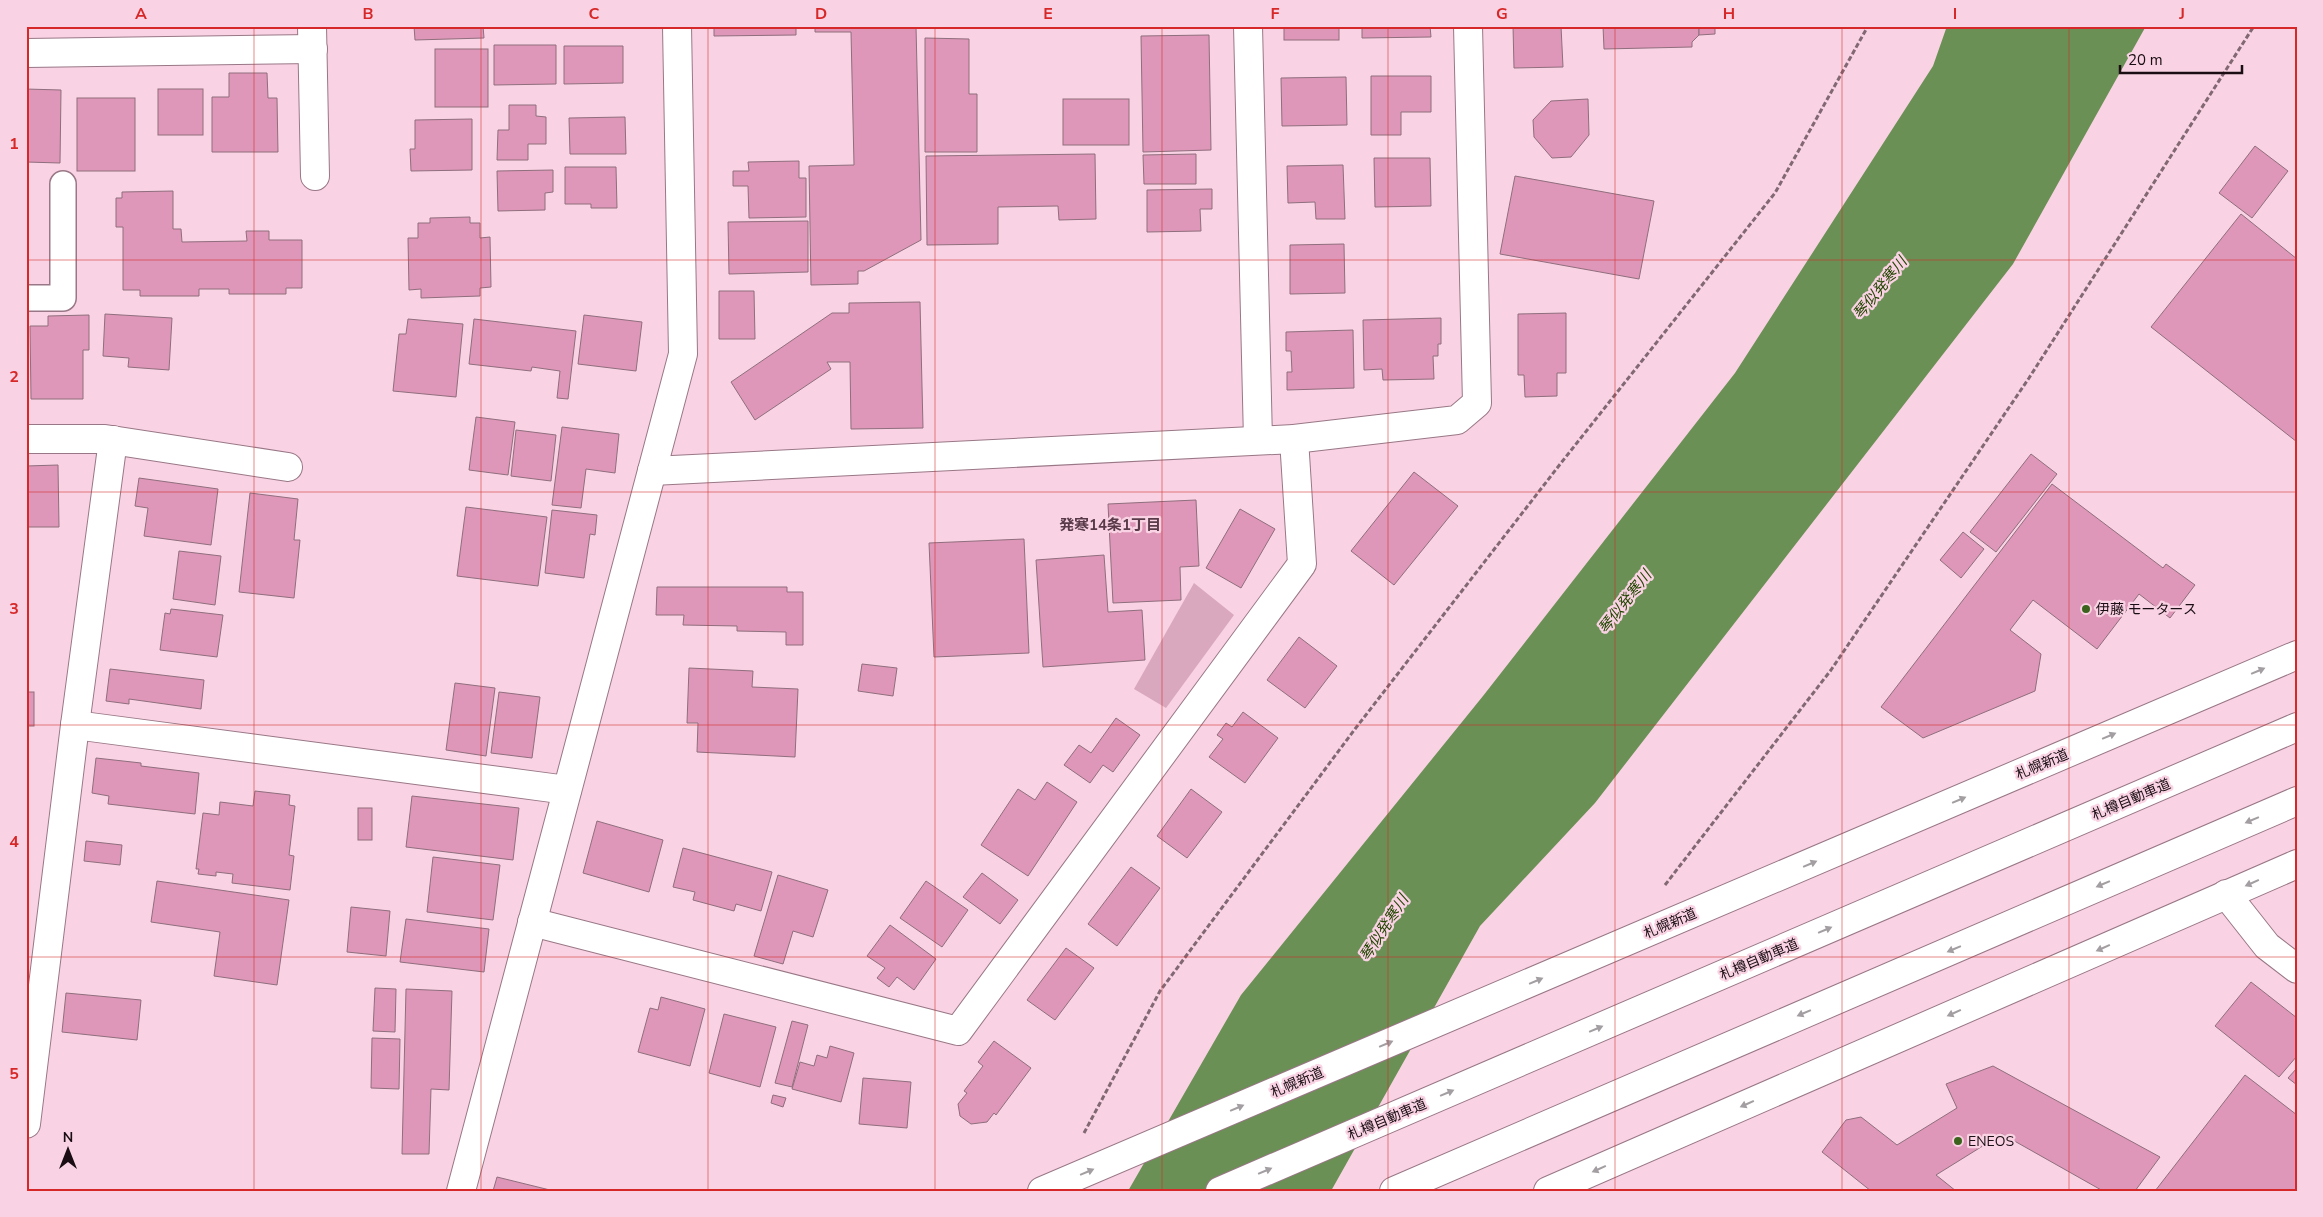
<svg xmlns="http://www.w3.org/2000/svg" width="2323" height="1217" font-family="'Nunito Sans','Noto Sans JP',sans-serif">
<style>
.green{fill:#d9a8be}
.water{fill:#6b9055}
.building{fill:#de97b8;stroke:#8f6e7d}
.lines{fill:none;stroke-linecap:round;stroke-linejoin:round}
.service-casing{stroke:#997786;stroke-width:28}
.minor-casing{stroke:#997786;stroke-width:30}
.trunk-casing{stroke:#997786;stroke-width:30}
.motorway-casing{stroke:#997786;stroke-width:30}
.path{stroke:#816873;stroke-width:3;stroke-dasharray:5 2.5;stroke-linecap:butt}
.service{stroke:#fff;stroke-width:25}
.minor{stroke:#fff;stroke-width:28}
.trunk{stroke:#fff;stroke-width:28}
.motorway{stroke:#fff;stroke-width:28}
.oneway{fill:#a39ea1}
.grid{fill:none;stroke:#d62828;stroke-width:1;stroke-opacity:0.55}
.poi-dot{fill:#3b631e;stroke:#f9d3e3;stroke-width:2}
.labels{text-anchor:middle;stroke-width:4.5;stroke-linejoin:round;paint-order:stroke}
.poi-label{font-size:14px;fill:#1a0d13;stroke:#f9d3e3;text-anchor:start}
.street-label{font-size:14px;fill:#1a0d13;stroke:#f9d3e3}
.water-label{font-size:15px;font-style:italic;fill:#234603;stroke:#f9d3e3}
.neighbourhood-label{font-size:15px;font-weight:bold;fill:#583a48;stroke:#f9d3e3}
.neatline{fill:none;stroke:#d62828;stroke-width:2}
.grid-label{font-size:16px;text-anchor:middle;font-weight:bold;fill:#d62828}
</style>
<rect width="100%" height="100%" fill="#f9d3e3"/>
<polygon class="green" points="1194,583 1234,615 1166,708 1134,689"/>
<polygon class="water" points="1947,26 2146,26 2013,264 1595,803 1480,926 1331,1191 1128,1191 1241,995 1483,696 1735,373 1933,66"/>
<g class="building">
<polygon points="414,26 483,26 484,38 415,40"/>
<polygon points="714,26 796,26 796,35 714,36"/>
<polygon points="815,26 916,26 921,240 864,271 858,271 858,284 811,285 809,166 854,165 851,32 815,32"/>
<rect x="1284" y="26" width="55" height="14"/>
<polygon points="1362,26 1430,26 1431,37 1362,38"/>
<polygon points="1513,26 1561,26 1563,67 1514,68"/>
<polygon points="1603,26 1699,26 1699,35 1692,42 1692,47 1604,49"/>
<polygon points="1699,26 1715,26 1715,34 1699,35"/>
<polygon points="1209,35 1211,150 1143,152 1141,36"/>
<polygon points="925,38 969,39 969,94 977,94 977,152 925,152"/>
<polygon points="494,45 556,45 556,84 494,85"/>
<polygon points="564,46 623,46 623,83 564,84"/>
<rect x="435" y="49" width="53" height="58"/>
<polygon points="229,73 267,73 268,98 277,98 278,152 212,152 212,97 229,97"/>
<polygon points="1371,76 1431,76 1431,112 1401,112 1401,135 1371,135"/>
<polygon points="1346,77 1347,125 1282,126 1281,78"/>
<polygon points="26,89 61,90 60,163 26,162"/>
<rect x="158" y="89" width="45" height="46"/>
<rect x="77" y="98" width="58" height="73"/>
<rect x="1063" y="99" width="66" height="46"/>
<polygon points="1588,99 1589,135 1571,157 1552,158 1534,137 1533,120 1551,101"/>
<polygon points="509,105 536,105 536,116 546,117 546,144 528,144 528,160 497,160 498,130 509,130"/>
<polygon points="625,117 626,154 570,154 569,118"/>
<polygon points="472,119 472,170 411,171 410,149 415,149 415,120"/>
<polygon points="2255,146 2288,171 2252,218 2219,193"/>
<polygon points="1095,154 1096,219 1059,220 1058,206 998,207 998,244 927,245 926,156"/>
<polygon points="1196,154 1196,184 1144,184 1143,155"/>
<polygon points="1374,158 1430,158 1431,206 1375,207"/>
<polygon points="799,161 799,178 806,178 806,217 749,218 748,186 733,186 733,171 749,171 748,162"/>
<polygon points="1343,165 1345,219 1316,219 1315,202 1288,203 1287,166"/>
<polygon points="565,167 616,167 617,208 591,208 591,204 565,204"/>
<polygon points="553,170 553,192 545,193 545,210 498,211 497,171"/>
<polygon points="1515,176 1654,201 1639,279 1500,254"/>
<polygon points="1212,189 1212,209 1200,209 1201,231 1147,232 1147,190"/>
<polygon points="173,191 173,229 181,229 182,242 247,241 246,231 269,231 269,240 302,240 302,288 286,288 286,294 229,294 229,289 199,289 199,296 140,296 140,290 123,290 123,227 116,227 116,198 122,198 122,192"/>
<polygon points="2241,214 2297,259 2297,442 2151,327"/>
<polygon points="470,217 470,223 480,223 480,238 490,237 491,287 480,288 480,296 421,298 421,289 409,290 408,238 418,238 418,223 430,223 430,218"/>
<polygon points="808,221 808,272 729,274 728,222"/>
<polygon points="1344,244 1345,293 1290,294 1290,245"/>
<polygon points="719,291 754,291 755,339 719,339"/>
<polygon points="920,302 923,428 851,429 850,362 827,362 831,369 755,420 731,382 832,313 849,313 849,303"/>
<polygon points="1566,313 1566,373 1557,373 1557,396 1525,397 1524,375 1518,375 1518,314"/>
<polygon points="105,314 172,318 169,370 128,367 129,358 103,356"/>
<polygon points="89,315 89,350 83,350 83,399 31,399 30,326 48,326 48,316"/>
<polygon points="584,315 642,322 636,371 578,364"/>
<polygon points="1441,318 1441,344 1438,344 1438,356 1433,356 1434,379 1383,380 1382,369 1364,370 1363,320"/>
<polygon points="408,319 463,324 456,397 393,391 399,334 406,334"/>
<polygon points="474,319 576,331 568,399 557,398 560,371 532,367 531,371 469,364"/>
<polygon points="1353,330 1354,388 1287,390 1287,372 1292,372 1291,351 1286,351 1286,332"/>
<polygon points="476,417 515,422 508,475 469,470"/>
<polygon points="562,427 619,434 615,473 586,469 581,508 552,505"/>
<polygon points="516,430 556,435 551,481 511,476"/>
<polygon points="2031,454 2057,474 1996,552 1970,532"/>
<polygon points="58,465 59,527 26,527 26,466"/>
<polygon points="1414,472 1458,506 1394,585 1351,551"/>
<polygon points="139,478 218,489 211,545 144,536 148,508 135,506"/>
<polygon points="2052,484 2163,568 2166,564 2195,585 2170,618 2139,594 2097,649 2033,600 2010,630 2041,654 2035,691 1923,738 1881,707"/>
<polygon points="250,493 298,499 294,540 300,540 294,598 239,592"/>
<polygon points="1196,500 1199,566 1180,567 1181,600 1113,603 1108,504"/>
<polygon points="466,507 547,517 538,586 457,576"/>
<polygon points="1240,509 1275,529 1241,588 1206,568"/>
<polygon points="552,510 597,515 595,535 590,534 584,578 545,573"/>
<polygon points="1963,532 1984,549 1961,578 1940,560"/>
<polygon points="1024,539 1029,653 934,657 929,543"/>
<polygon points="179,551 221,556 215,605 173,599"/>
<polygon points="1104,555 1108,612 1142,610 1145,660 1043,667 1036,560"/>
<polygon points="657,587 787,587 787,592 803,592 803,645 786,645 786,632 737,631 737,626 683,625 684,615 656,615"/>
<polygon points="171,609 223,615 217,657 160,650 165,613 170,614"/>
<polygon points="1299,637 1337,666 1305,708 1267,680"/>
<polygon points="862,664 897,668 893,696 858,691"/>
<polygon points="689,668 753,671 752,687 798,689 795,757 697,752 698,723 687,723"/>
<polygon points="110,669 204,680 201,709 129,699 129,704 106,701"/>
<polygon points="455,683 495,688 486,756 446,750"/>
<rect x="26" y="692" width="8" height="34"/>
<polygon points="499,692 540,697 532,758 491,753"/>
<polygon points="1243,712 1278,738 1245,783 1209,757 1223,739 1217,735 1226,723 1232,727"/>
<polygon points="1116,718 1140,735 1113,772 1103,765 1090,783 1064,765 1079,745 1091,753"/>
<polygon points="96,758 141,763 141,766 199,773 195,814 108,804 109,796 92,793"/>
<polygon points="1047,782 1077,802 1028,876 981,845 1018,789 1035,800"/>
<polygon points="1191,789 1222,812 1187,858 1157,836"/>
<polygon points="255,791 290,795 289,805 295,806 289,855 294,856 290,890 232,883 233,874 216,872 216,876 198,874 199,869 196,869 203,813 219,815 220,802 253,806"/>
<polygon points="412,796 519,808 513,860 406,847"/>
<rect x="358" y="808" width="14" height="32"/>
<polygon points="597,821 663,840 649,892 583,873"/>
<polygon points="86,841 122,845 120,865 84,861"/>
<polygon points="683,848 772,872 761,911 736,904 734,911 693,900 695,892 673,887"/>
<polygon points="433,857 500,865 493,920 427,912"/>
<polygon points="1131,867 1160,888 1117,946 1088,924"/>
<polygon points="982,873 1018,900 1000,924 963,897"/>
<polygon points="778,875 828,890 813,937 793,931 783,964 754,956"/>
<polygon points="157,881 289,900 277,985 214,976 220,932 151,922"/>
<polygon points="926,881 968,910 942,947 900,918"/>
<polygon points="351,907 390,911 386,956 347,952"/>
<polygon points="406,919 489,929 484,972 400,962"/>
<polygon points="890,925 936,959 914,990 897,977 889,987 877,978 885,968 867,956"/>
<polygon points="1066,948 1094,968 1055,1020 1027,1000"/>
<polygon points="2251,982 2297,1018 2297,1056 2279,1077 2215,1026"/>
<polygon points="375,988 396,989 395,1032 373,1031"/>
<polygon points="406,989 452,991 449,1090 431,1089 429,1154 402,1154"/>
<polygon points="66,993 141,1000 137,1040 62,1032"/>
<polygon points="661,997 705,1009 690,1066 638,1052 650,1008 658,1010"/>
<polygon points="724,1014 776,1027 760,1087 709,1073"/>
<polygon points="792,1021 808,1025 792,1087 775,1083"/>
<polygon points="372,1038 400,1039 399,1089 371,1088"/>
<polygon points="994,1041 1031,1068 996,1115 994,1113 987,1122 971,1124 960,1116 958,1104 967,1093 964,1091 983,1066 978,1062"/>
<polygon points="830,1046 854,1053 841,1102 792,1089 800,1062 814,1066 817,1055 827,1058"/>
<polygon points="1993,1066 2160,1157 2135,1191 2103,1191 2002,1134 1936,1175 1956,1191 1871,1191 1822,1152 1846,1120 1861,1117 1897,1145 1957,1108 1946,1084"/>
<polygon points="2297,1068 2297,1085 2288,1078"/>
<polygon points="2245,1075 2297,1115 2297,1191 2155,1191"/>
<polygon points="863,1078 911,1082 907,1128 859,1124"/>
<polygon points="773,1095 786,1098 783,1107 771,1103"/>
<polygon points="497,1177 554,1191 493,1191"/>
</g>
<g class="lines">
<defs>
<polyline id="service" points="26,298 63,298 63,184"/>
<g id="minor">
<polyline points="312,26 315,176"/>
<polyline points="1248,26 1258,440"/>
<polyline points="26,53 313,49"/>
<polyline points="26,439 105,439 288,467"/>
<polyline points="652,471 1294,439 1457,420 1477,403 1468,26"/>
<polyline points="75,725 567,790"/>
<polyline points="2226,894 2267,946 2297,969"/>
<polyline points="532,922 958,1031 1302,564 1294,439"/>
<polyline points="26,1124 75,725 113,440"/>
<polyline points="461,1191 683,354 677,26"/>
</g>
<g id="trunk">
<polyline points="1042,1191 2297,655"/>
<polyline points="1548,1191 2297,864"/>
</g>
<g id="motorway">
<polyline points="1220,1191 2297,727"/>
<polyline points="1394,1191 2297,801"/>
</g>
</defs>
<use href="#service" class="service-casing"/>
<use href="#minor" class="minor-casing"/>
<use href="#trunk" class="trunk-casing"/>
<use href="#motorway" class="motorway-casing"/>
<g class="path">
<polyline points="1665,885 1831,670 2029,378 2254,26"/>
<polyline points="1084,1133 1160,991 1355,729 1561,463 1775,193 1868,26"/>
</g>
<use href="#service" class="service"/>
<use href="#minor" class="minor"/>
<use href="#trunk" class="trunk"/>
<use href="#motorway" class="motorway"/>
</g>
<defs><path id="oneway-solid" d="M-6-.8H1V-3.2L6.5 0L1 3.2V.8H-6Z" transform="scale(1.25)"/></defs>
<g class="oneway">
<use href="#oneway-solid" transform="translate(2258 671) rotate(-23)"/>
<use href="#oneway-solid" transform="translate(2109 736) rotate(-23)"/>
<use href="#oneway-solid" transform="translate(1959 800) rotate(-23)"/>
<use href="#oneway-solid" transform="translate(2252 820) rotate(157)"/>
<use href="#oneway-solid" transform="translate(1810 864) rotate(-23)"/>
<use href="#oneway-solid" transform="translate(2252 883) rotate(156)"/>
<use href="#oneway-solid" transform="translate(2103 884) rotate(157)"/>
<use href="#oneway-solid" transform="translate(1825 930) rotate(-23)"/>
<use href="#oneway-solid" transform="translate(2103 948) rotate(156)"/>
<use href="#oneway-solid" transform="translate(1954 949) rotate(157)"/>
<use href="#oneway-solid" transform="translate(1536 981) rotate(-23)"/>
<use href="#oneway-solid" transform="translate(1804 1013) rotate(157)"/>
<use href="#oneway-solid" transform="translate(1954 1013) rotate(156)"/>
<use href="#oneway-solid" transform="translate(1596 1029) rotate(-23)"/>
<use href="#oneway-solid" transform="translate(1386 1044) rotate(-23)"/>
<use href="#oneway-solid" transform="translate(1447 1093) rotate(-23)"/>
<use href="#oneway-solid" transform="translate(1747 1104) rotate(156)"/>
<use href="#oneway-solid" transform="translate(1237 1108) rotate(-23)"/>
<use href="#oneway-solid" transform="translate(1599 1169) rotate(156)"/>
<use href="#oneway-solid" transform="translate(1265 1171) rotate(-23)"/>
<use href="#oneway-solid" transform="translate(1087 1172) rotate(-23)"/>
</g>
<path class="grid" d="M254,26v1165M481,26v1165M708,26v1165M935,26v1165M1162,26v1165M1388,26v1165M1615,26v1165M1842,26v1165M2069,26v1165M26,260h2271M26,492h2271M26,725h2271M26,957h2271"/>
<g class="poi-dot">
<circle cx="2086" cy="609" r="5"/>
<circle cx="1958" cy="1141" r="5"/>
</g>
<g class="labels">
<g class="poi-label">
<text x="2096" y="614">伊藤 モータース</text>
<text x="1968" y="1146">ENEOS</text>
</g>
<g class="street-label">
<text transform="translate(2042 764) rotate(-23)" y="5">札幌新道</text>
<text transform="translate(2131 799) rotate(-23)" y="5">札樽自動車道</text>
<text transform="translate(1670 923) rotate(-23)" y="5">札幌新道</text>
<text transform="translate(1759 959) rotate(-23)" y="5">札樽自動車道</text>
<text transform="translate(1297 1082) rotate(-23)" y="5">札幌新道</text>
<text transform="translate(1387 1119) rotate(-23)" y="5">札樽自動車道</text>
</g>
<g class="water-label">
<text transform="translate(1880 288) rotate(-51)" y="5">琴似発寒川</text>
<text transform="translate(1625 602) rotate(-52)" y="5">琴似発寒川</text>
<text transform="translate(1384 928) rotate(-57)" y="5">琴似発寒川</text>
</g>
<g class="neighbourhood-label">
<text x="1110" y="530">発寒14条1丁目</text>
</g>
</g>
<rect width="2323" height="1217" fill="none" stroke="#f9d3e3" stroke-width="55"/>
<g transform="translate(68 1150)" stroke="#f9d3e3" stroke-width="4" paint-order="stroke">
<path d="M0-4L9 19L0 12L-9 19Z" fill="#1a0d13"/>
<text y="-8" font-size="14" font-weight="bold" text-anchor="middle" fill="#1a0d13">N</text>
</g>
<path d="M2120 65v8h122v-8" fill="none" stroke="#1a0d13" stroke-width="2.5"/>
<text x="2128" y="65" font-size="15" fill="#1a0d13" stroke="#f9d3e3" stroke-width="4" paint-order="stroke">20 m</text>
<rect x="28" y="28" width="2268" height="1162" class="neatline"/>
<g class="grid-label">
<text x="141" y="19">A</text>
<text x="368" y="19">B</text>
<text x="594" y="19">C</text>
<text x="821" y="19">D</text>
<text x="1048" y="19">E</text>
<text x="1275" y="19">F</text>
<text x="1502" y="19">G</text>
<text x="1729" y="19">H</text>
<text x="1955" y="19">I</text>
<text x="2182" y="19">J</text>
<text x="14" y="149">1</text>
<text x="14" y="382">2</text>
<text x="14" y="614">3</text>
<text x="14" y="847">4</text>
<text x="14" y="1079">5</text>
</g>
</svg>
